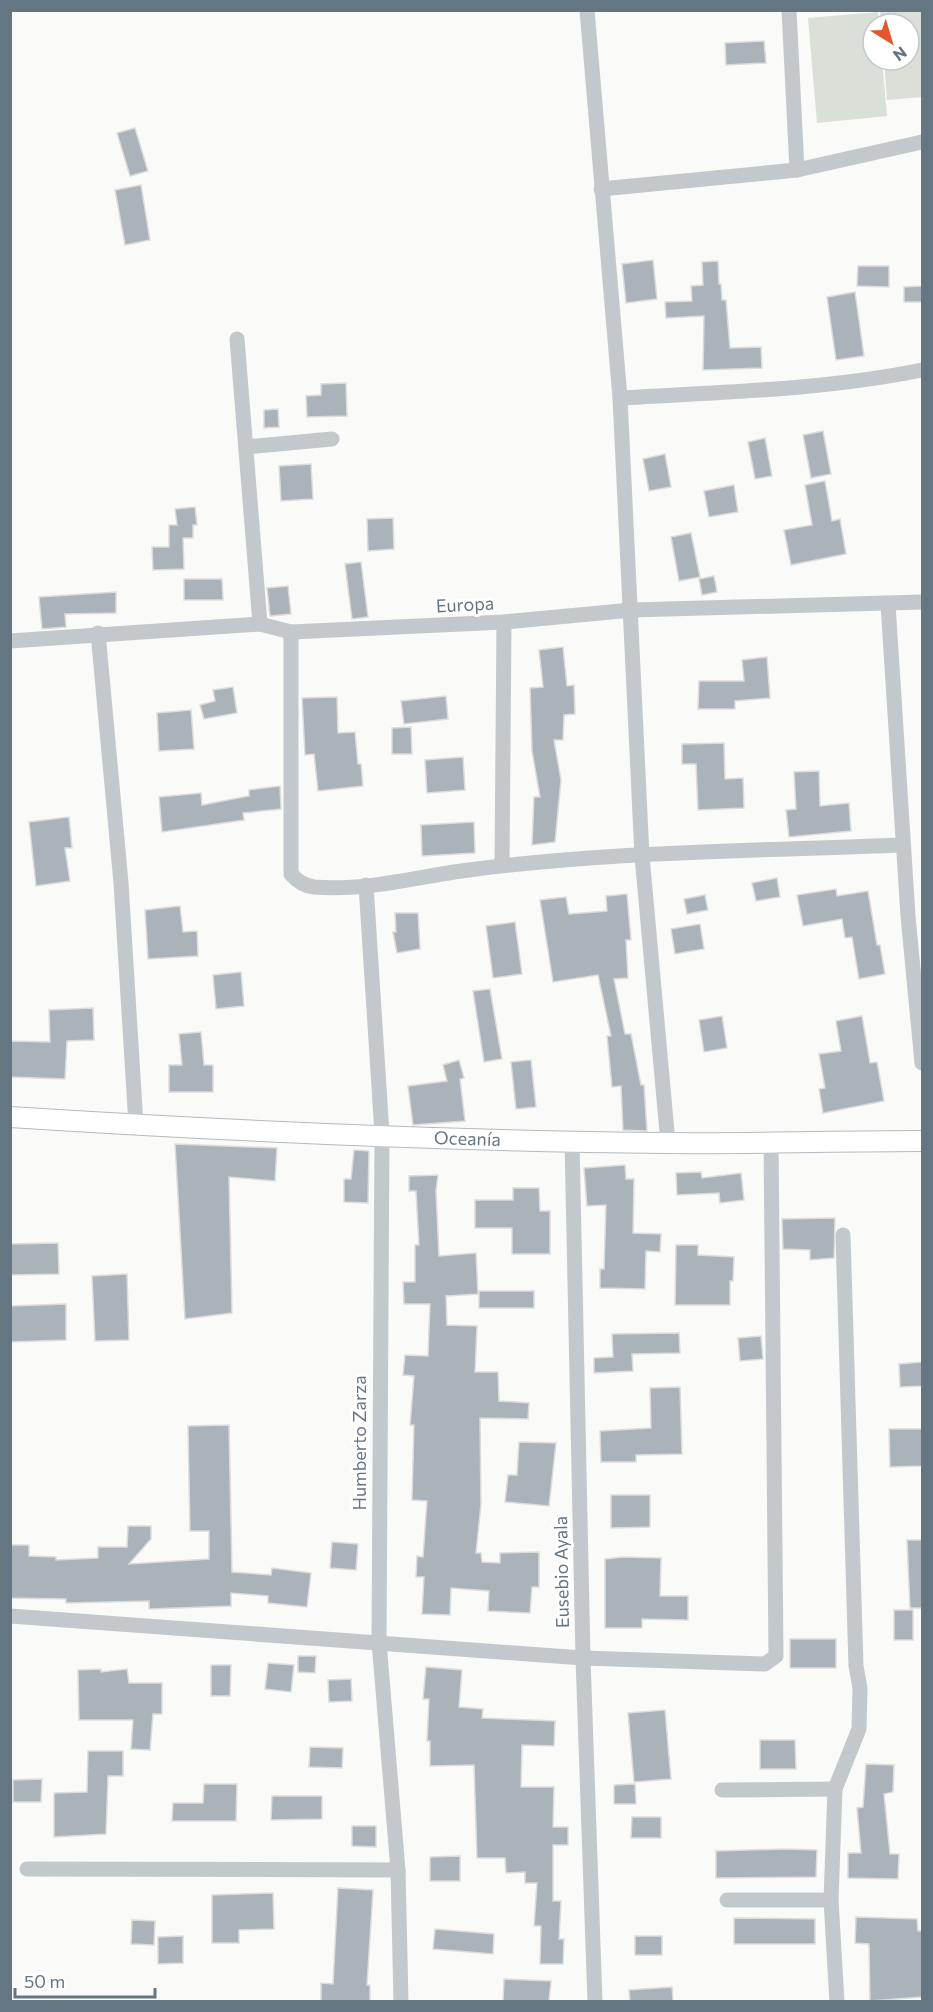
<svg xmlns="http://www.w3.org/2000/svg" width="933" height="2012" font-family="Commissioner,sans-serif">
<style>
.green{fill:#dadfd7}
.building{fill:#aab3b9;stroke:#dcdcda;stroke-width:1.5}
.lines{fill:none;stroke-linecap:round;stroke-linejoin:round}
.secondary-casing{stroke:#b3babf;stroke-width:22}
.street{stroke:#c3c8cc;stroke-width:15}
.secondary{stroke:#fff;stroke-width:20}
.labels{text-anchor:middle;stroke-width:6;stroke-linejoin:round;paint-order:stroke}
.street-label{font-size:18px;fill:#657683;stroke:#fff}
</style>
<rect width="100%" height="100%" fill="#fafaf8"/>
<g class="green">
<polygon points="880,11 922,11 922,97 887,100 884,60 909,60 909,24 881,24"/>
<polygon points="878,12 879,24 873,24 873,60 882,60 887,116 817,123 808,18"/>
</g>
<g class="building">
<polygon points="764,41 766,63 726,65 725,43"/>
<polygon points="135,128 148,171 130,176 117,133"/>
<polygon points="141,185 150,240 125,245 115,190"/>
<polygon points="653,260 657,299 626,303 622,264"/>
<polygon points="718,261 719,284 721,284 722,300 726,300 730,348 761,347 762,368 703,370 704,316 666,318 665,302 692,301 691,286 703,285 702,262"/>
<polygon points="858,266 889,266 889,287 857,286"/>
<polygon points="922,286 922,302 904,302 904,287"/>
<polygon points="855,292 864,356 836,360 827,297"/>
<polygon points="346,383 347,416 307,417 306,396 321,395 321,384"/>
<polygon points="278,409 279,427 264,428 264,410"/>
<polygon points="823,431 831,474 811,478 803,435"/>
<polygon points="765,438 772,476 755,479 748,442"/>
<polygon points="665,454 671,487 649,491 643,459"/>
<polygon points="311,464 313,499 281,501 279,466"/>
<polygon points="825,481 832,521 840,519 846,554 791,565 784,530 812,525 805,485"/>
<polygon points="734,485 738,512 709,517 704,491"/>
<polygon points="195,507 197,525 193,525 193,538 183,538 184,569 153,570 152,547 169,547 169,525 177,525 175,509"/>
<polygon points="393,518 394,549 368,551 367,519"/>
<polygon points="691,533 700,577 679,581 671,537"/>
<polygon points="361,562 368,617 352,619 345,564"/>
<polygon points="714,576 717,592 702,595 699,579"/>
<polygon points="184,579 222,579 223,600 184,600"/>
<polygon points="288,586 291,614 270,616 267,588"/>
<polygon points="116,592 116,613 65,614 66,627 42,629 39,597"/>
<polygon points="563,647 567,686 574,685 575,714 564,715 563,740 554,740 561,780 555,842 532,845 534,797 540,797 532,751 530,688 543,687 539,650"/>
<polygon points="767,657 770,698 735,701 735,709 698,709 699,681 744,681 742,660"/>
<polygon points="233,687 237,713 204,719 200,705 215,701 213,690"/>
<polygon points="446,696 448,719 404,724 401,701"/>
<polygon points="337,697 338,733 355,732 358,764 361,764 363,786 318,791 314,754 305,755 302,698"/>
<polygon points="191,710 194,749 159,751 157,713"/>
<polygon points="411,727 412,754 392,754 392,728"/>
<polygon points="724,743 725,779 743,778 744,808 698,810 696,764 682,764 682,744"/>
<polygon points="463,757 465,790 427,793 425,760"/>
<polygon points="819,771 820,806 849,803 851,831 789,837 786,810 796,809 794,772"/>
<polygon points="280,786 281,809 243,813 244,820 162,832 159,797 201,793 202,805 249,796 249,790"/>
<polygon points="69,817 72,848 65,848 70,881 36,886 29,822"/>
<polygon points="474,822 475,853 422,856 421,825"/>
<polygon points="777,878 780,897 756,901 752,883"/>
<polygon points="836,889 837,896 868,891 877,945 880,945 885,974 859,979 852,937 845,938 842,919 803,926 797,895"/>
<polygon points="627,894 631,940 626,940 628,978 614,979 625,1034 631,1034 641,1085 644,1085 647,1131 623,1130 621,1086 612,1087 607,1036 611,1036 598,975 553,982 540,900 566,897 569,914 607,911 606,896"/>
<polygon points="705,895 708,910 687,914 684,899"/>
<polygon points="180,906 183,932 197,931 198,956 148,959 145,910"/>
<polygon points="395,913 418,913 420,949 397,953 393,932 396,932"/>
<polygon points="515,922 522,974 493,978 486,926"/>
<polygon points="700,924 704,949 675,954 671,929"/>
<polygon points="241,972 244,1006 216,1009 213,975"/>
<polygon points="490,989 502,1059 484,1062 473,991"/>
<polygon points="93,1008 94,1040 67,1041 65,1079 10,1077 10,1041 50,1042 49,1010"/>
<polygon points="722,1016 727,1048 704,1052 699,1020"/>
<polygon points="862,1016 870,1063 877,1062 884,1101 823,1113 819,1089 825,1088 819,1054 841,1051 836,1021"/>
<polygon points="201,1032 204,1065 213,1065 213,1092 169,1092 169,1065 182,1065 179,1034"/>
<polygon points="459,1060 464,1078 460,1079 465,1121 413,1125 408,1086 447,1081 443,1065"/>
<polygon points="531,1060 536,1107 516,1109 511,1062"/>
<polygon points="175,1144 277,1148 275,1181 229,1177 232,1313 185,1319"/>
<polygon points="354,1150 369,1151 368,1203 344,1202 344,1179 351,1179"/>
<polygon points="625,1165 626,1179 634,1179 633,1233 661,1234 660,1252 646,1251 645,1289 600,1288 600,1269 604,1269 606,1205 587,1206 584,1168"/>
<polygon points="701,1172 702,1178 741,1173 744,1200 720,1203 719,1193 677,1195 676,1173"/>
<polygon points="438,1175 436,1191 439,1256 476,1253 478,1294 446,1296 447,1325 477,1326 475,1372 498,1372 499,1401 529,1403 528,1419 480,1418 481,1504 476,1553 481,1553 482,1562 500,1563 500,1553 539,1552 539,1587 532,1587 530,1613 488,1611 489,1591 451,1588 450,1615 422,1614 424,1577 416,1577 417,1556 423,1557 427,1501 412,1500 414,1425 410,1425 414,1376 403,1375 405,1355 428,1356 430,1304 404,1304 403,1282 415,1282 415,1245 419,1245 416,1191 409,1191 409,1176"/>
<polygon points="513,1188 539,1188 540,1211 550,1211 550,1254 512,1254 512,1228 475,1228 475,1200 513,1200"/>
<polygon points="835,1218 834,1258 810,1260 810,1250 783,1249 782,1219"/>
<polygon points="58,1243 59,1274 10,1275 10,1244"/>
<polygon points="676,1245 698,1245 698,1255 734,1257 733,1281 730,1281 730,1305 675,1305"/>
<polygon points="127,1274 129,1340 95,1341 92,1276"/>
<rect x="479" y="1291" width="55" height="17"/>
<polygon points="66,1304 66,1340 10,1342 10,1306"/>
<polygon points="679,1333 680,1353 632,1354 633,1371 594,1373 594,1358 613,1357 612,1334"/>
<polygon points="761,1336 763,1359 740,1361 738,1338"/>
<polygon points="922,1362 922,1386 900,1387 899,1364"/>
<polygon points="680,1387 682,1454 636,1455 636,1462 601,1462 600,1431 651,1428 650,1388"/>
<polygon points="229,1425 232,1572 271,1575 272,1568 311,1573 307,1607 268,1603 268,1596 231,1593 231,1606 149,1609 149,1601 66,1603 66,1599 10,1598 10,1545 29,1545 29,1556 56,1557 56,1560 98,1558 98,1547 127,1547 128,1526 151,1526 151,1539 129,1564 209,1559 209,1531 190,1531 188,1426"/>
<polygon points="889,1429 922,1429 922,1466 890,1467"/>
<polygon points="519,1442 556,1443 549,1506 505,1502 508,1475 517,1475"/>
<polygon points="611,1495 650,1495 650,1527 611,1528"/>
<polygon points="907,1540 922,1540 922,1608 910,1608"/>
<polygon points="332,1542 358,1544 356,1570 330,1568"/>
<polygon points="623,1557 661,1558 660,1596 688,1596 688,1620 642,1619 642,1628 605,1628 605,1559"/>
<rect x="894" y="1610" width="19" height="30"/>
<rect x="790" y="1639" width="46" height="29"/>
<polygon points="298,1656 316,1656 315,1673 298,1672"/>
<polygon points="268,1663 294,1665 291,1692 265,1689"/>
<polygon points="211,1665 231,1665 230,1696 211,1696"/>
<polygon points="426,1667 462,1670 459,1707 483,1709 482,1718 555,1721 554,1746 522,1745 521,1787 554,1787 553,1827 568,1827 568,1845 553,1845 553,1901 561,1901 559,1939 564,1939 563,1964 540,1964 541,1926 534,1926 537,1883 525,1883 525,1872 506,1873 505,1858 477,1858 474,1765 430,1766 430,1741 427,1741 429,1699 423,1699"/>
<polygon points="101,1669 101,1672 127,1669 129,1683 162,1683 162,1714 153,1714 150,1750 131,1749 133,1720 79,1720 78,1670"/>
<polygon points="351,1679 352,1701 329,1702 328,1680"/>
<polygon points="665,1710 671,1779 634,1782 628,1713"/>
<polygon points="760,1740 795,1740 796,1769 760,1769"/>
<polygon points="310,1747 343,1748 342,1768 309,1767"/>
<polygon points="88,1751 123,1751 123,1776 108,1776 106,1834 54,1837 54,1793 87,1792"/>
<polygon points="866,1764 894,1765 893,1792 884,1794 890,1854 899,1854 898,1879 848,1878 848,1853 861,1853 857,1808 863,1807"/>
<polygon points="42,1779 41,1802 13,1802 13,1780"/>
<polygon points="204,1784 237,1784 236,1821 172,1821 173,1803 203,1803"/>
<polygon points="635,1784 636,1804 614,1804 614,1785"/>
<polygon points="272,1796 322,1796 322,1819 271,1820"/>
<polygon points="632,1817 661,1817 661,1838 631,1838"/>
<polygon points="352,1826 376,1826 376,1847 352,1846"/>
<polygon points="785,1849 817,1850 816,1877 716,1878 716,1851"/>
<polygon points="460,1856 460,1881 430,1881 430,1857"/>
<polygon points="338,1888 373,1890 367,1985 370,1985 370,2001 321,2001 321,1983 333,1984"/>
<polygon points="273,1893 274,1929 239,1930 239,1943 212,1943 212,1895"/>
<polygon points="856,1917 917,1919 918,1931 922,1931 922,1997 870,2001 869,1944 855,1943"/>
<polygon points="734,1918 815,1919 815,1944 734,1944"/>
<polygon points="132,1920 155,1921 154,1945 131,1944"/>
<polygon points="435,1929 494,1934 493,1954 433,1949"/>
<polygon points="183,1936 183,1963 158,1964 158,1937"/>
<rect x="635" y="1936" width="27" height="19"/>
<polygon points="504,1979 551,1981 549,2001 503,2001"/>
<polygon points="672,1987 673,2001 630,2001 629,1990"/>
</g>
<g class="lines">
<defs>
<g id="secondary">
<path id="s1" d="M10,1117c218,14 437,24 656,26 85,1 171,-2 256,-2"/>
</g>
</defs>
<use href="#secondary" class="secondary-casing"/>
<g class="street">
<polyline points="587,10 620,398 642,856 668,1143"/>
<polyline points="789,10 797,170"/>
<polyline points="601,189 797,170 922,142"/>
<polyline points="237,339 260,624"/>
<path d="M620,398c100,-6 204,-8 302,-28"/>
<polyline points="246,447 332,439"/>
<polyline points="888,604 908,916 922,1063"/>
<path d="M291,632v242c6,7 14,12 23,13 46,4 95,-8 140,-15 148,-21 300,-21 449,-27"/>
<polyline points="98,633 121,883 136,1125"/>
<polyline points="10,641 260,624 291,632 504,622 632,610 922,602"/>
<polyline points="502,865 504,622"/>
<polyline points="366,885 382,1134 379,1642 398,1870 401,2002"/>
<polyline points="572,1141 583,1658 595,2002"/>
<polyline points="10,1616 583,1658 765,1664 776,1656 771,1141"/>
<polyline points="722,1790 835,1789"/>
<polyline points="27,1869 398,1870"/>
<polyline points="727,1900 831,1900"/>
<polyline points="837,2002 831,1900 835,1789 859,1729 860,1688 856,1666 843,1235"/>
</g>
<use href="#secondary" class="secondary"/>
</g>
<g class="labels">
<g class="street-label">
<text transform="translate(465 605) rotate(-3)" y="6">Europa</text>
<text dy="6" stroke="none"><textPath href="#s1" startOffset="458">Oceanía</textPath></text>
<text transform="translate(360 1443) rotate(-90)" y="6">Humberto Zarza</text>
<text transform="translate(562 1572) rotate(-91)" y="6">Eusebio Ayala</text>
</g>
</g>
<rect width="933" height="2012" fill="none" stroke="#657683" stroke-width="24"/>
<g transform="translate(891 42) rotate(143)"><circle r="28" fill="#ffffff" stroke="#c1c8cd" stroke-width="1.5"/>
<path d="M0-4.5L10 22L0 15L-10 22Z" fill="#e4572e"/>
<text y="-9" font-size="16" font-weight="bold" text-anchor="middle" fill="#657683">N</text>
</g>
<path d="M15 1988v9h140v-9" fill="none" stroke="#657683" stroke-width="3"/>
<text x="24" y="1988" font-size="18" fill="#657683" stroke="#ffffff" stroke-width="4.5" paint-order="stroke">50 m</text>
</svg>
